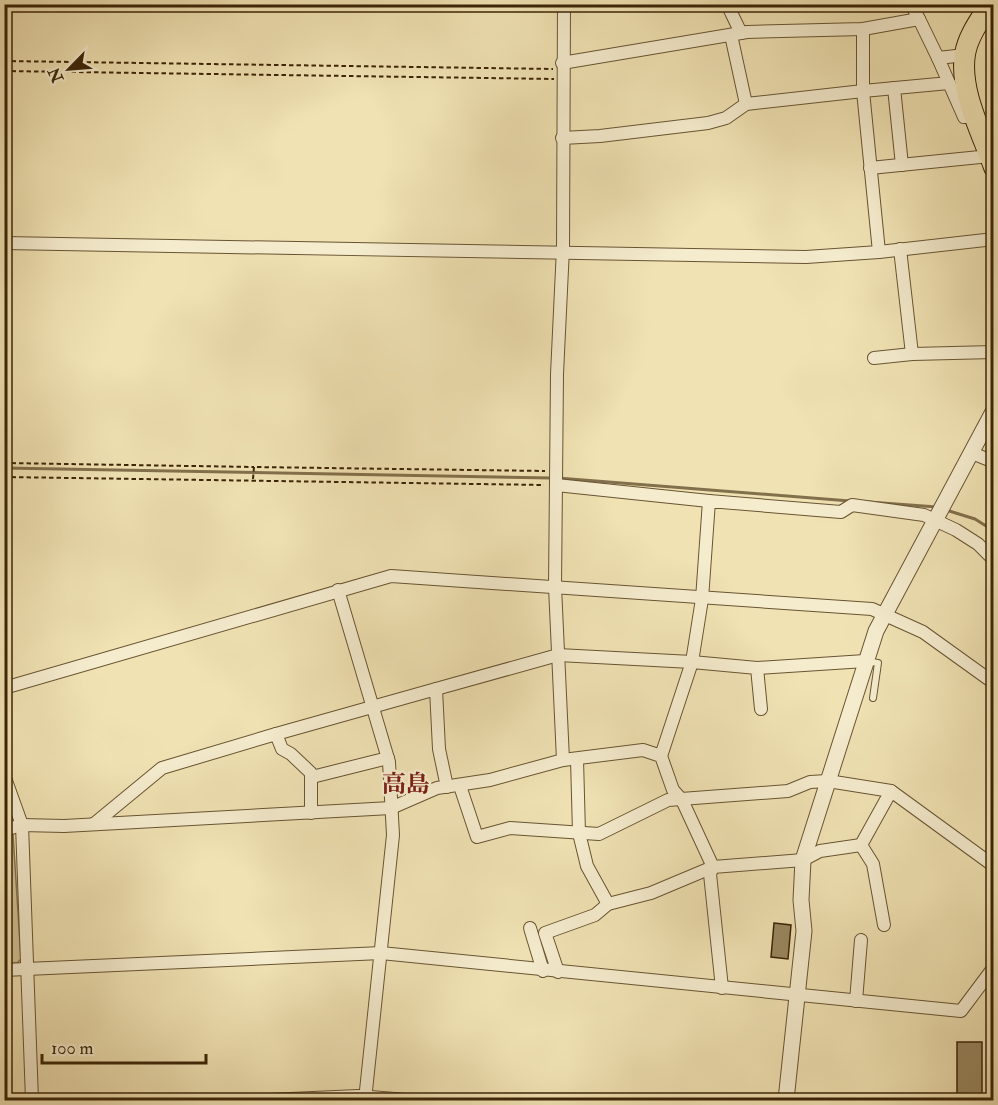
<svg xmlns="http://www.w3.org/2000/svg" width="998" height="1105" font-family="'IM FELL Double Pica','Noto Serif JP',serif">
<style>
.grass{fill:#d1c296;stroke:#86734e;stroke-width:1.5}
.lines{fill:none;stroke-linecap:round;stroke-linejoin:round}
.stream{stroke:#826f4b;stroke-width:3}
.building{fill:#998760;stroke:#3b2407;stroke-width:1.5}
.service-casing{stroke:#685432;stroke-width:8}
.minor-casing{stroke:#685432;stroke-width:14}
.tertiary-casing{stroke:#685432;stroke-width:17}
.trunk-casing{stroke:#3b2407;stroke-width:22}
.path{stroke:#3b2407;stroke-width:2;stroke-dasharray:4.5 3;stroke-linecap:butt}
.service{stroke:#f5ecce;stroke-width:6}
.minor{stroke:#f5ecce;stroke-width:12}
.tertiary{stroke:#f5ecce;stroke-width:15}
.trunk{stroke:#f0e2b3;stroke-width:20}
.labels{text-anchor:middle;stroke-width:4.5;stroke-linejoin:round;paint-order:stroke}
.neighbourhood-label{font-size:24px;font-weight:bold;fill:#7a1f14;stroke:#f5ecce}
</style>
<rect width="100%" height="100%" fill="#f0e2b3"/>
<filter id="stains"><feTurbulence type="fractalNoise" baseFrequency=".00333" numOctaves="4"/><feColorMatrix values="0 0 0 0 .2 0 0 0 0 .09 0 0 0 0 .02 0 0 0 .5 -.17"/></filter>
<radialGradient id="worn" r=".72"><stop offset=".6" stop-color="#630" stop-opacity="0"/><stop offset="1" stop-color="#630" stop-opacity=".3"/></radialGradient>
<polygon class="grass" points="13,834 21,959 17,963 5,963 5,837"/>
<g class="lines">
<g class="stream">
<polyline points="4,468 551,478"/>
<polyline points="558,478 850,501"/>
<polyline points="869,502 937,507"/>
<polyline points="946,510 975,519 994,531"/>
</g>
</g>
<g class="building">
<polygon points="774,923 791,925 788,959 771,957"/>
<rect x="957" y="1042" width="25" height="58"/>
</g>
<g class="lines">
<defs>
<polyline id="service" points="866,661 878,663 873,698"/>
<g id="minor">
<polyline points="727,4 741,33"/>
<polyline points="911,4 919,19"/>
<polyline points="731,35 746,104 863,91 863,29"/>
<polyline points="938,58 949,83 863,91 879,252 994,239"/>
<polyline points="562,63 747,32 863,29 919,19 938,58 965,55"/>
<polyline points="949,83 964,117 975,115"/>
<polyline points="894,88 902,165"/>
<polyline points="562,138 600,136 708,123 726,118 746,104"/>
<polyline points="870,168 990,156"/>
<polyline points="4,243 806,257 879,252"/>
<polyline points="912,354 994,352"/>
<polyline points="874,358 912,354 900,249"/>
<polyline points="972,453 994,462"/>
<polyline points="556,485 709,501"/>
<polyline points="338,590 389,762 393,835 365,1100"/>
<polyline points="757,668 865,661"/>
<polyline points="4,688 391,576 872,609 923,632 994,683"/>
<polyline points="436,689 558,655 692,662 702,599 709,501 841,512 852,505 924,515 956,530 978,544 994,560"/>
<polyline points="276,734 436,689 439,749 447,787"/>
<polyline points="661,756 692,662 757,668 761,709"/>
<polyline points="577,759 579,833 587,866 608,904"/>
<polyline points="563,760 555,587 557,374 563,248 564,4"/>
<polyline points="4,775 22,825 32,1100"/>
<polyline points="312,777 388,758"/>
<polyline points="460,786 477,837 510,828 599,834 668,800 788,791 810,782 828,781 891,791 994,866"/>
<polyline points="94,824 162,768 276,734 282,749 291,754 311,773 311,813"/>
<polyline points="4,830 22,825 64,826 391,808 437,788 490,780 563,760 643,750 661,756 673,790 682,800 713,867 710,874 722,988"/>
<polyline points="884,925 873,864 861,845 891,791"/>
<polyline points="530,928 543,971"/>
<polyline points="4,970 381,953 961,1011 994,967"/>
<polyline points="558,972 545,933 595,915 608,904 651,893 713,867 803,860 820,851 861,845"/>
<polyline points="856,1001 861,940"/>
<polyline points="268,1100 358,1096 407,1100"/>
</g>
<polyline id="tertiary" points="786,1100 804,931 801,900 803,860 876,631 994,410"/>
<path id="trunk" d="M990,4c-10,16 -22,32 -25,50 -6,37 17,79 29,113"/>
</defs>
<use href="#service" class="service-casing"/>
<use href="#minor" class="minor-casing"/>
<use href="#tertiary" class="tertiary-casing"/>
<use href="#trunk" class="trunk-casing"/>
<g class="path">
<polyline points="4,61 553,69"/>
<polyline points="4,71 554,79"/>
<polyline points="4,463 254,467"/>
<polyline points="4,477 544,485"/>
<polyline points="253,479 254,467 545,471"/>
</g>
<use href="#service" class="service"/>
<use href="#minor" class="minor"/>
<use href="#tertiary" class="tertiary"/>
<use href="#trunk" class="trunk"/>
</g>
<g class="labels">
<g class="neighbourhood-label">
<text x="406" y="792">高島</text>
</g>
</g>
<rect width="998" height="1105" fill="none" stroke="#f0e2b3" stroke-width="24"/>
<rect x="6" y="6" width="986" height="1093" fill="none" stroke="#3b2407" stroke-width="3"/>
<rect x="12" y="12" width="974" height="1081" fill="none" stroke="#3b2407" stroke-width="1.5"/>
<g transform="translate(69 69) rotate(245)" stroke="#f5ecce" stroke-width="4.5" paint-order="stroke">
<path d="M0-4.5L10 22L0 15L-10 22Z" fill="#3b2407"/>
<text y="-9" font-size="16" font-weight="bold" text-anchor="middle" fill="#3b2407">N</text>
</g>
<path d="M42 1054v9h164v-9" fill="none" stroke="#3b2407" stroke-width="3"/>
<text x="51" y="1054" font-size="18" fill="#3b2407" stroke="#f5ecce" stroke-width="4.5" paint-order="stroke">100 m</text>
<rect width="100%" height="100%" filter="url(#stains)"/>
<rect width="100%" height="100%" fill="url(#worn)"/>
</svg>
